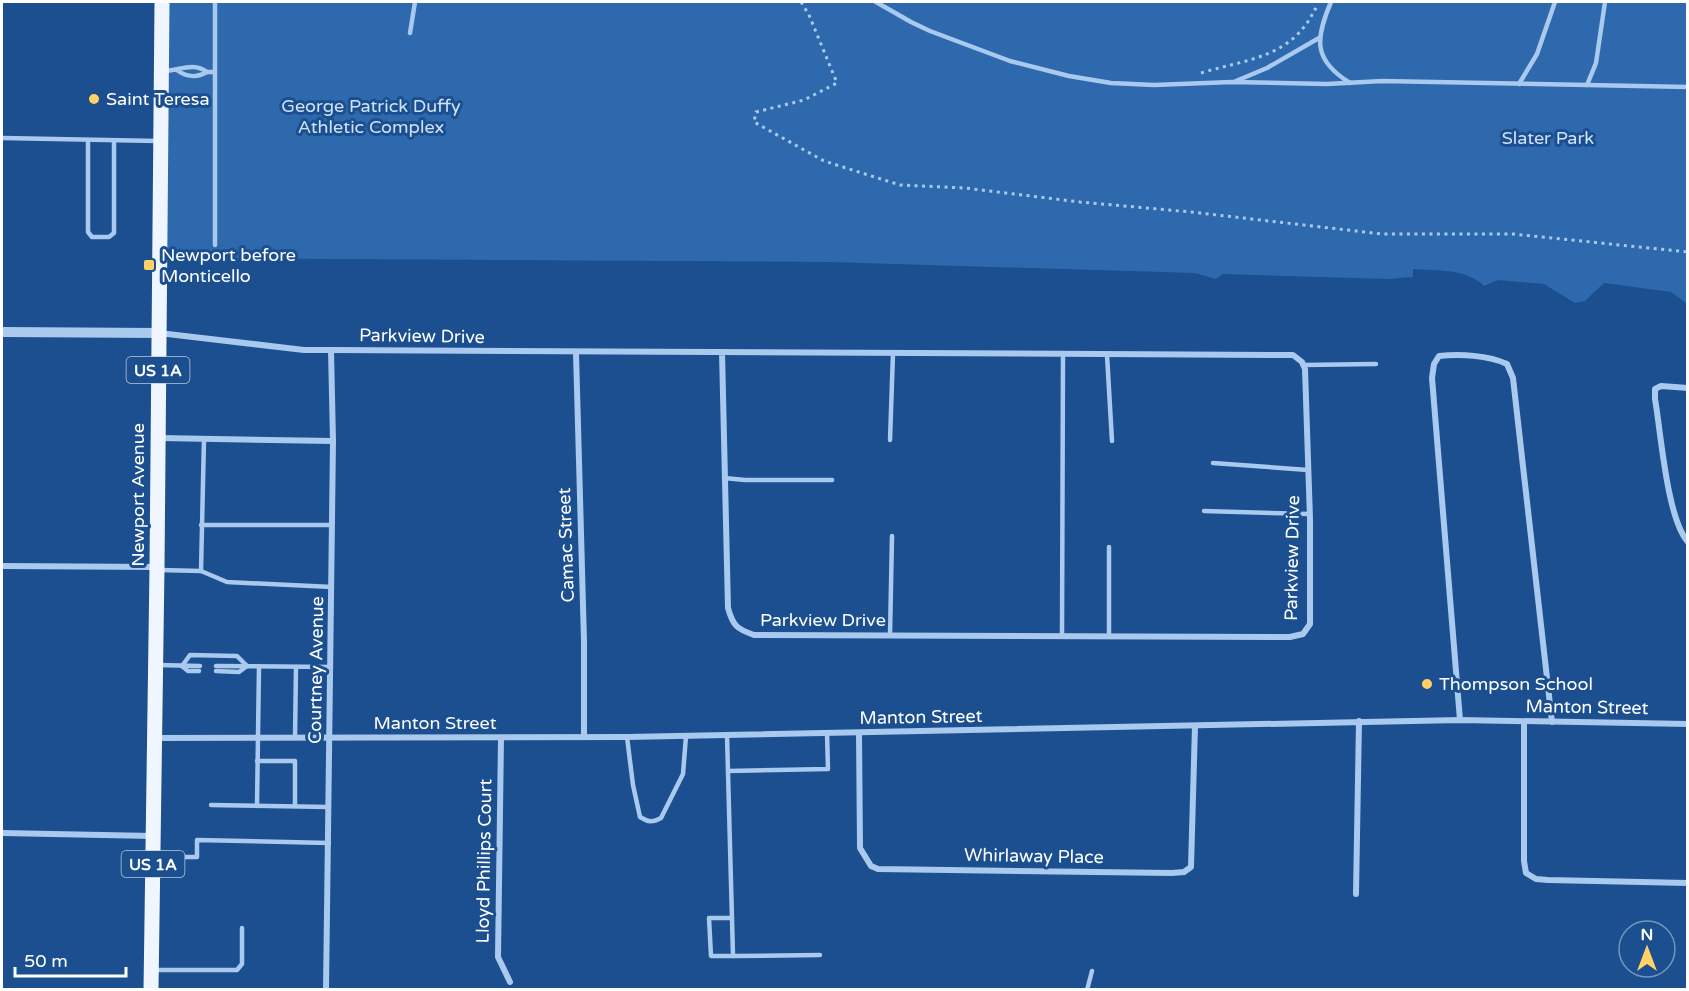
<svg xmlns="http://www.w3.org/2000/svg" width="1689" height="991" font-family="'Varela Round',sans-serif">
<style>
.green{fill:#2e69ad}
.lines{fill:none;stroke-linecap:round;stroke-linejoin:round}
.path{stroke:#a9c9ee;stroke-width:3;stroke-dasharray:3 4.5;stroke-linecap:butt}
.service{stroke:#a9c9ee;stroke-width:4.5}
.minor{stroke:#a9c9ee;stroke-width:6}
.tertiary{stroke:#a9c9ee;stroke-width:10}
.primary{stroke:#f0f6ff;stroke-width:15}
.poi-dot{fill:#ffd166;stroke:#1b4f8f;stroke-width:2}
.labels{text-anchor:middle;stroke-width:6;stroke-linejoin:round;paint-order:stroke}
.shield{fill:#1b4f8f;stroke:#bbcadd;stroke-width:1.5}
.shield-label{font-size:16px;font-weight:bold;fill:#fff}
.poi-label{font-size:18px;fill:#fff;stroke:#1b4f8f;text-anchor:start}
.park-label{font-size:18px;fill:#cfe3fa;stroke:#1b4f8f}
.street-label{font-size:18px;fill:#fff;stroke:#1b4f8f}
</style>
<rect width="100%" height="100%" fill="#1b4f8f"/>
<path class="green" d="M163,2h1524v302l-16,-12 -67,-9 -19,18 -10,2 -31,-19 -46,-4 -14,6c-18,-18 -47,-15 -71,-17v8l-25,2 -165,-5 -7,5 -21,-6 -366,-11 -669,-4z"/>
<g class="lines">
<g class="path">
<polyline points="801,2 809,15 837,83 804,100 756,112 754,122 824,161 900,185 965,188 1080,202 1191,212 1382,234 1513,234 1688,252"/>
<path d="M1201,73c46,-14 91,-15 114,-64l2,1"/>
</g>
<g class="service">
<polyline points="876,2 911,22 930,31 1010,61 1069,76 1111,83 1154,85 1232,82 1327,84 1382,81 1688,87"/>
<path d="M1331,2c-16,37 -18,58 19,81"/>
<polyline points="410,33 415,2"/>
<path d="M177,70c9,7 20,8 30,2"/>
<path d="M166,71c14,-1 28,-9 41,1h8v173"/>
<polyline points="215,72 215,2"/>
<polyline points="1236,81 1267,68 1319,38"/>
<polyline points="1519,84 1537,54 1555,2"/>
<polyline points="1587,85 1596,63 1605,2"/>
<polyline points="2,138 158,141"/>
<polyline points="88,140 88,232 92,237 109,237 114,233 114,141"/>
<polyline points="1107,355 1112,441"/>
<polyline points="1303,365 1376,364"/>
<polyline points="890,440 893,353"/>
<polyline points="1213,463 1308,470"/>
<polyline points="724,478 745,480 832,480"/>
<polyline points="1204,511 1309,514"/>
<polyline points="201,525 332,525"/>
<polyline points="1109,547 1109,636"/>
<polyline points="160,570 201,571 227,582 332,587"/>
<polyline points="201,571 204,439"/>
<polyline points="890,635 892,536"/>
<polyline points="1062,635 1063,354"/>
<polyline points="158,665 200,666"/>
<polyline points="182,666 190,655 237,656 247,666"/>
<polyline points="182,666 188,671 199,671"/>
<polyline points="216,666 331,667"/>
<polyline points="216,671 239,672 247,666"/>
<polyline points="727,735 733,956 820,955"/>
<path d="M627,737l6,48 7,32c8,5 12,6 21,1l22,-44 3,-38"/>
<polyline points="295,738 296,667"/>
<polyline points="257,761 295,761 295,806"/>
<polyline points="728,771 828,769 827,733"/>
<polyline points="211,805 329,807"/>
<polyline points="257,806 259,666"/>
<polyline points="156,857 197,857 197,840 329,843"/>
<polyline points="732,918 709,918 711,956 733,956"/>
<polyline points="154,970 237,970 242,964 242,928"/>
<polyline points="1087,990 1092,971"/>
</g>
<g class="minor">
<path d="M159,333l145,17h27l962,5 9,7 3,7 5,150v105l-7,10 -13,3 -536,-2c-17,-6 -21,-9 -26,-27l-6,-256"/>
<polyline points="576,353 584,641 584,737"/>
<path d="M1688,388l-27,-2 -6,3v10c6,34 12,120 33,143"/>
<polyline points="160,438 333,441"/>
<polyline points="2,566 157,567"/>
<path d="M1460,720l-28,-342 2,-14 5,-8c21,-2 49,-1 68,8l6,14 39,344"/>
<polyline points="1524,722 1524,861 1526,873 1536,879 1548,880 1688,883"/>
<polyline points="859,733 860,848 871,866 878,869 1172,873 1184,872 1191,867 1195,726"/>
<polyline points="155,738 627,737 1460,720 1688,724"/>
<polyline points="501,738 498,957 510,982"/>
<polyline points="2,833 153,836"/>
<polyline points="1356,894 1359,721"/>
<polyline points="326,990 333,441 331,350"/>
</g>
<polyline class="tertiary" points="2,332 159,333"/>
<polyline class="primary" points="151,990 157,567 162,2"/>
</g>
<g class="poi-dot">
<circle cx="94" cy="99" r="6"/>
<rect x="143" y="259" width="12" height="12" rx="3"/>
<circle cx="1427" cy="684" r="6"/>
</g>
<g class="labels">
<g class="shield">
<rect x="126.5" y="357" width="63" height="26" rx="4.5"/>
<rect x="121.5" y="851" width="63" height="26" rx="4.5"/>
</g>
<g class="shield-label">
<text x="158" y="376">US 1A</text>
<text x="153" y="870">US 1A</text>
</g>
<g class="poi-label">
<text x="106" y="105">Saint Teresa</text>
<text x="161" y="261">Newport before<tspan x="161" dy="21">Monticello</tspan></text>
<text x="1439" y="690">Thompson School</text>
</g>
<g class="park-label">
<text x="371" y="112">George Patrick Duffy<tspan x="371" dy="21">Athletic Complex</tspan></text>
<text x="1548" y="144">Slater Park</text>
</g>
<g class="street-label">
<text transform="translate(422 336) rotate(1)" y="6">Parkview Drive</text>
<text transform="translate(138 495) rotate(-90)" y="6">Newport Avenue</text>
<text transform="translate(566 545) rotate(-92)" y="6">Camac Street</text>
<text transform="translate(1292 558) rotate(-89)" y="6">Parkview Drive</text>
<text x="823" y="626">Parkview Drive</text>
<text transform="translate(316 670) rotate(-89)" y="6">Courtney Avenue</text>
<text transform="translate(1587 707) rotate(1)" y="6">Manton Street</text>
<text transform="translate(921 717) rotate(-1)" y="6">Manton Street</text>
<text x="435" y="729">Manton Street</text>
<text transform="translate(1034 856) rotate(1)" y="6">Whirlaway Place</text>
<text transform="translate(484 861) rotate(-89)" y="6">Lloyd Phillips Court</text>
</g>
</g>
<rect width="1689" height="991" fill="none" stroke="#ffffff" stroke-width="6"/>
<g transform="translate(1647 949)"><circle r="28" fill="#1b4f8f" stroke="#7695bc" stroke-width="1.5"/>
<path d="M0-4.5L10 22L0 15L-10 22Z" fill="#ffd166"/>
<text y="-9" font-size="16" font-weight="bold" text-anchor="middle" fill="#ffffff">N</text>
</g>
<path d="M15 967v9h111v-9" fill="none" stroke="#ffffff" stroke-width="3"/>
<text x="24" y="967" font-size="18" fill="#ffffff" stroke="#1b4f8f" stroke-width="4.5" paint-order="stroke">50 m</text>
</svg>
